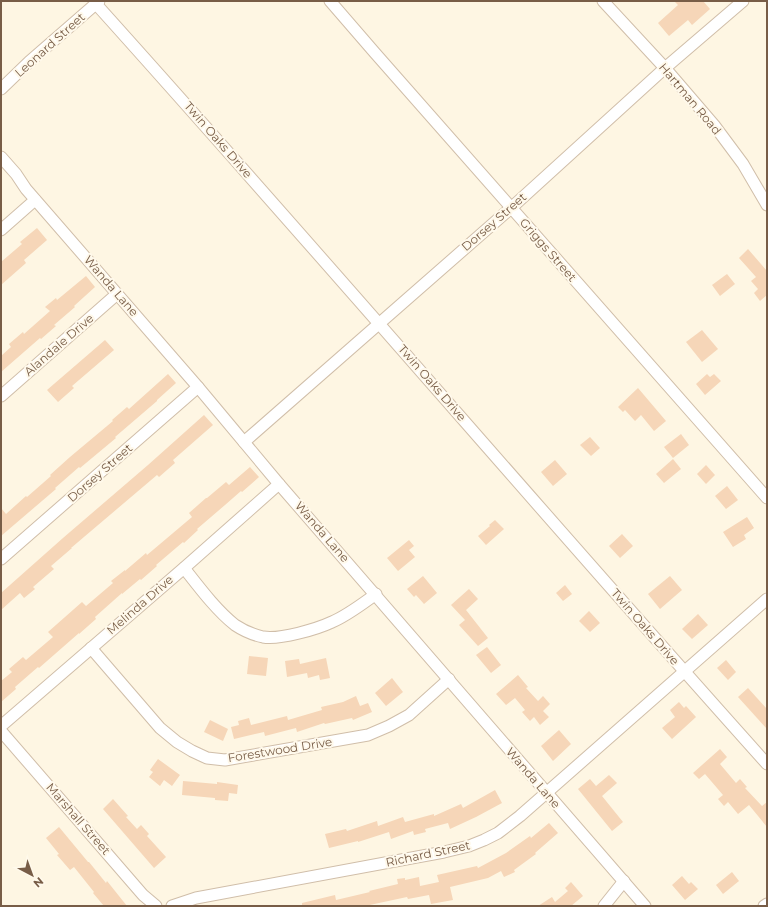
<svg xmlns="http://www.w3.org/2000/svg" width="768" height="907" font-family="Montserrat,sans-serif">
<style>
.building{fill:#f6d6b8}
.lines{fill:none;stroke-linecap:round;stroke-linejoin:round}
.minor-casing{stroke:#d0bea9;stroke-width:13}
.minor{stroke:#fff;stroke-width:11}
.labels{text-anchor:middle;stroke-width:4;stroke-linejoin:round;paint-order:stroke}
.street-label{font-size:12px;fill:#785d47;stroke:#fff9eb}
</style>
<rect width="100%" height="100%" fill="#fef6e3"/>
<g class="building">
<polygon points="674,1 703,1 710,9 692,25 688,20 669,36 658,23 678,5"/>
<polygon points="37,228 47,240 24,260 26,263 1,285 1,262 22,244 20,242"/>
<polygon points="748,249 767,271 767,295 760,301 754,293 758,289 751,281 756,277 739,258"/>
<polygon points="727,274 735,284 720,296 712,285"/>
<polygon points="86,276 95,287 74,306 75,307 54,325 56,326 41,339 40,338 1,372 1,356 11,347 9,344 23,332 24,334 50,311 45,307 56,298 57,300"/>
<polygon points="702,330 718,349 702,362 686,342"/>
<polygon points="105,340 114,350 72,386 74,388 58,402 47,390"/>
<polygon points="168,374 176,383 157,400 157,401 115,437 116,438 80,468 79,467 55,488 56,489 1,536 1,508 6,514 26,496 27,497 51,476 50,475 70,457 113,421 112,420 127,407 129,409"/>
<polygon points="707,374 710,377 714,374 721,381 705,395 696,384"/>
<polygon points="638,388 666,421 654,431 641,415 635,421 625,410 623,412 618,407"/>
<polygon points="204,415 213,425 173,460 175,463 159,477 157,475 71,548 72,548 51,566 54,569 33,587 35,589 24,598 20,593 1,610 1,593 63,538 148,465"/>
<polygon points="681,434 689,445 673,458 664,447"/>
<polygon points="590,437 600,448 591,456 580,445"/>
<polygon points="673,459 681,469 664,483 656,474"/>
<polygon points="555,460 567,474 553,486 541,472"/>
<polygon points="706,465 715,475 706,484 697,474"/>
<polygon points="250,467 259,477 242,492 241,491 225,505 197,529 198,530 184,543 183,542 156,565 157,566 141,580 140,579 122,594 122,593 95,617 96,619 79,634 79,633 39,668 38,667 15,687 16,689 1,702 1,681 12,672 9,669 23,657 26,660 53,637 48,632 82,602 86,606 113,583 111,581 125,570 125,571 146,553 147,555 192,517 189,513 206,498 207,498 226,482 229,485"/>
<polygon points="727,486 738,500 726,509 715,496"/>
<polygon points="747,517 754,528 744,535 746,539 733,547 723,532"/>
<polygon points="495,520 504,529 486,545 478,536 490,526 489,525"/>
<polygon points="622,534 633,546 620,558 609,546"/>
<polygon points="409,540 414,546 409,550 415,557 398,571 387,558"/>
<polygon points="423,576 437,593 424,604 416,595 414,597 407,589"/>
<polygon points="670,576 682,590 660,609 648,594"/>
<polygon points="565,585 572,594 563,601 556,593"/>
<polygon points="469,589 478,599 466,610 488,638 478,646 459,625 465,620 451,605"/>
<polygon points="589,611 600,623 590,632 579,621"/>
<polygon points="698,614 708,625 692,639 682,629"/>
<polygon points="487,647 501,665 491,673 476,655"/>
<polygon points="249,656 268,658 266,676 247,674"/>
<polygon points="326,658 330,678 320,680 319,675 308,678 307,673 287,677 285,661 299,659 300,664"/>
<polygon points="726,660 736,672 728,680 717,668"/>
<polygon points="518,675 528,687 526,688 538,701 543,696 550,704 543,711 549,717 540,725 534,717 530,721 522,712 525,710 515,698 506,705 496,694"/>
<polygon points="392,678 403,692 386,706 375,693"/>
<polygon points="748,688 767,709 767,729 738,697"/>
<polygon points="356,696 360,706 368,703 372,712 353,720 352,718 325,724 324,723 297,732 296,728 265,736 264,732 234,739 231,727 239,725 238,721 249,718 251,725 287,716 288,720 322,710 321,707 343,702"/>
<polygon points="679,702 684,708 686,706 696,717 672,739 662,728 675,717 670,710"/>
<polygon points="210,720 228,729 223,741 204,732"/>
<polygon points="559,730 571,744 553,761 541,746"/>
<polygon points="720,749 727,757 720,764 736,783 740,779 747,787 745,788 762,806 767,802 767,827 749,805 738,814 728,802 724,806 718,799 723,795 705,774 699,779 693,773"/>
<polygon points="158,759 180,775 172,786 164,780 160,786 149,777 153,772 150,770"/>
<polygon points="609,775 617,783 602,796 623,822 612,831 578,789 590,779 596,786"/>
<polygon points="183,781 217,784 217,782 238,785 237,794 229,793 228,801 215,800 215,798 182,795"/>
<polygon points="495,790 502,803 476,817 450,829 448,823 425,829 426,832 414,835 413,831 391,839 389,832 358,842 358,841 329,848 325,834 346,829 347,831 377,821 378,826 403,817 405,822 434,814 434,816 461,804 463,808"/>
<polygon points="113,799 128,816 126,817 137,829 141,825 149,834 147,836 166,857 154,868 103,809"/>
<polygon points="549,823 558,833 535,853 536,854 514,870 515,872 504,877 501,871 488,878 450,887 453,900 431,904 429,895 408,899 407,897 365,906 302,906 302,903 335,895 336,900 370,892 369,891 398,884 397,879 405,878 405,880 419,877 420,886 439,882 437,875 477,866 478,868 506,853 530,836 531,838"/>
<polygon points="59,827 88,862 89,862 106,883 107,881 127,906 104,906 93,893 94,892 74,867 70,870 57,855 59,854 46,838"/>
<polygon points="732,872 739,881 723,894 716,885"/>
<polygon points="682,876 689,884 691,882 698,889 685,900 672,885"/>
<polygon points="571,882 583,896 571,906 538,906 552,897 555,902 568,891 565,888"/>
</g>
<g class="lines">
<defs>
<g id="minor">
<polyline points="330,1 375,53 767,498"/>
<polyline points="603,1 665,68 714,125 743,164 767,205"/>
<path d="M96,4c226,251 445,508 671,760"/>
<polyline points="1,89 29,62 99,1"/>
<polyline points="1,157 16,174 26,189 198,387 279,484 645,906"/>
<polyline points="1,230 35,200"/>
<polyline points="1,396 117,294"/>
<polyline points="244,442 511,208 665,68 743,1"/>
<polyline points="1,559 198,387"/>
<path d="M184,568c15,19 32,42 51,57 9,6 19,10 28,12 17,3 54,-8 69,-15 16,-7 30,-18 44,-28"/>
<polyline points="91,648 160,728 177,742 192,751 207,758 225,760 368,735 389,726 409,715 449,679"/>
<polyline points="1,726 184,568 279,484"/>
<polyline points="1,731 143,895 156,906"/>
<polyline points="172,906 196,898 444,852 469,846 484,840 498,833 520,816 767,599"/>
<polyline points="604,906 624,881"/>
<polyline points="764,906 767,904"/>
</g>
</defs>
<use href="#minor" class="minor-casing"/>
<use href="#minor" class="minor"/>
</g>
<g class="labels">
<g class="street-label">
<text transform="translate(50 45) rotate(-42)" y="4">Leonard Street</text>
<text transform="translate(690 99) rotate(50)" y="4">Hartman Road</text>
<text transform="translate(218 140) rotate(49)" y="4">Twin Oaks Drive</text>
<text transform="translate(494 222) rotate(-41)" y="4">Dorsey Street</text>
<text transform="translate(548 250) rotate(49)" y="4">Griggs Street</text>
<text transform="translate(111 286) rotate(49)" y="4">Wanda Lane</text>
<text transform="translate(59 345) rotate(-41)" y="4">Alandale Drive</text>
<text transform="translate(432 383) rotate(49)" y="4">Twin Oaks Drive</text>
<text transform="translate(100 473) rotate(-41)" y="4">Dorsey Street</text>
<text transform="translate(322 532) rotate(49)" y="4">Wanda Lane</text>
<text transform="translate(140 605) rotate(-41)" y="4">Melinda Drive</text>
<text transform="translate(645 627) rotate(49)" y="4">Twin Oaks Drive</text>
<text transform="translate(280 750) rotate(-9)" y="4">Forestwood Drive</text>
<text transform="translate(533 778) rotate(49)" y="4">Wanda Lane</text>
<text transform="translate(78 819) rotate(49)" y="4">Marshall Street</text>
<text transform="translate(428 854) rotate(-12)" y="4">Richard Street</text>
</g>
</g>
<rect width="768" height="907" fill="none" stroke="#785d47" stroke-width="4"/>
<g transform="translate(32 875) rotate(139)" stroke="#fff9eb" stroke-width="3" paint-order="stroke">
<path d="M0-3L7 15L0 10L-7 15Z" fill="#785d47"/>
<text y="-6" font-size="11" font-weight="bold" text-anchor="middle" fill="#785d47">N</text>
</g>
</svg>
